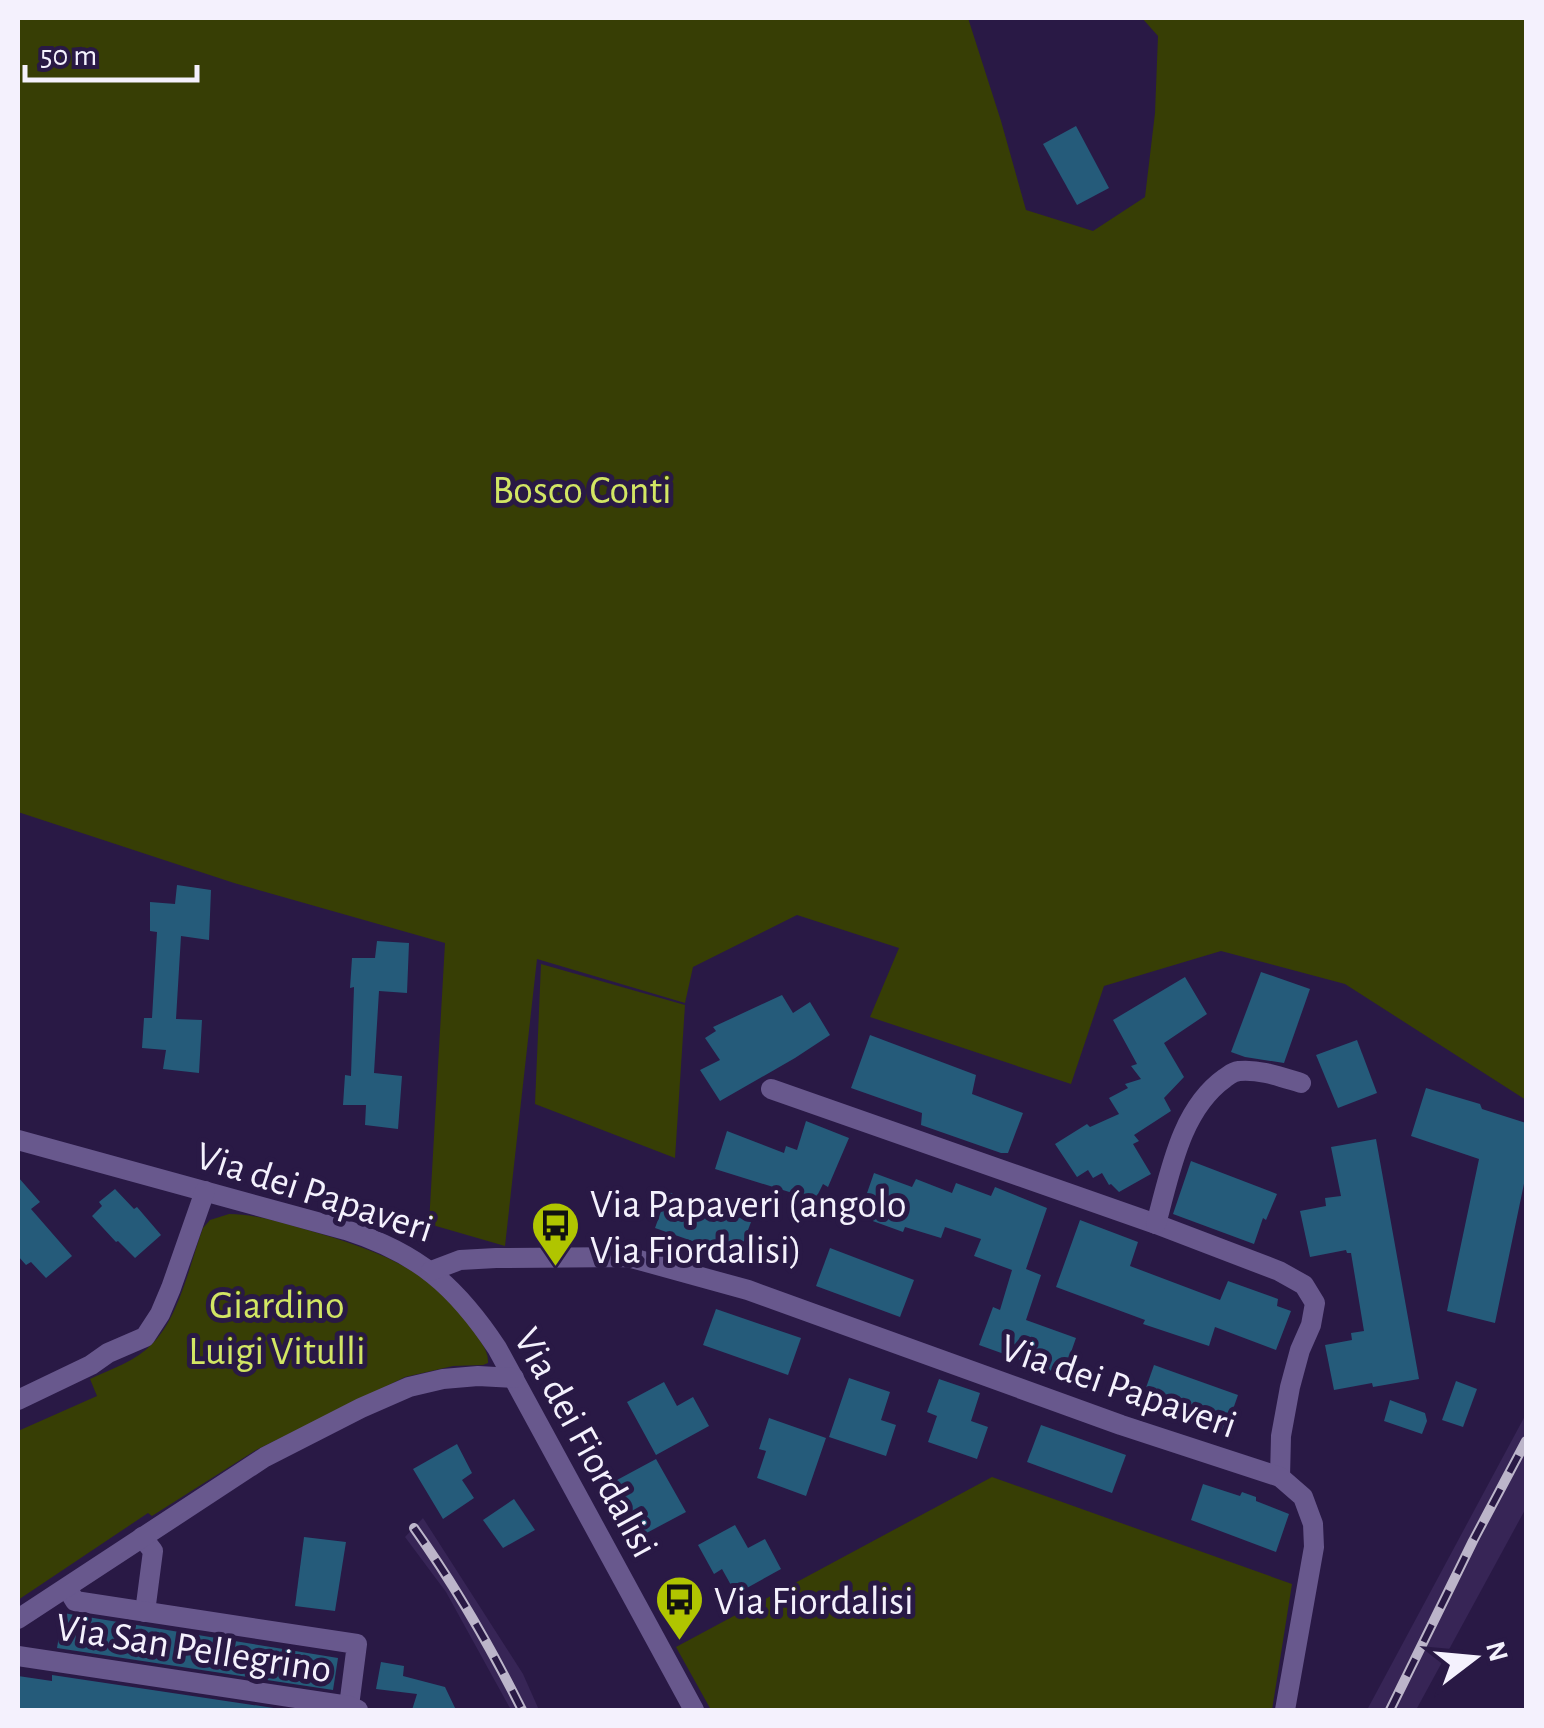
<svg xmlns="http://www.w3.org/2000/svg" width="1544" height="1728" font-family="'Alegreya Sans',sans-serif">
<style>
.built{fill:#372556}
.green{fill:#373e05}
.building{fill:#255b7a}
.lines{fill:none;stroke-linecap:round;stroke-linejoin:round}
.street{stroke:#68588d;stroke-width:20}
.rail-casing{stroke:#bcb5ca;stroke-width:10}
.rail{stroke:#291945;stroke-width:6;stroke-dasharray:19;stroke-linecap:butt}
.labels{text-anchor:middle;stroke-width:10;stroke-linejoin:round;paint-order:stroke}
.park-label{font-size:40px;fill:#d2e663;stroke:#291945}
.street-label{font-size:40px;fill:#f4f1fd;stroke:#291945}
.poi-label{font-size:40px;fill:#f4f1fd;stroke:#291945;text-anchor:start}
</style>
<rect width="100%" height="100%" fill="#291945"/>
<g class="built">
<polygon points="1526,1414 1526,1508 1416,1710 1367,1710"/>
<polygon points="423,1518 523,1674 539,1710 511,1710 446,1592 405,1537"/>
</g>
<g class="green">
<polygon points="18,18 968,18 1001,121 1026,210 1093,231 1145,197 1155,113 1158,36 1142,18 1526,18 1526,1100 1345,984 1221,951 1104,986 1071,1084 870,1017 899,948 797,915 693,967 685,1003 537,959 505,1246 429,1224 445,943 234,883 18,812"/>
<polygon points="541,964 685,1005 675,1158 535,1104"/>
<path d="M229,1214c25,0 51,8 75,15 66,19 129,39 168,100 7,11 17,21 16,34l-5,2 -30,1 -48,11 -149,73 -104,66 -4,-3 -130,87v-169l79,-35 -7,-17c21,-10 46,-18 62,-35 27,-26 38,-81 51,-116l7,-8z"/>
<polygon points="992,1477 1292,1584 1272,1710 711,1710 676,1647"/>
</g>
<g class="building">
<polygon points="1076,126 1109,188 1077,205 1043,144"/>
<polygon points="177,885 211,890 209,940 181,936 176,1019 202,1020 199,1073 163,1069 166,1050 142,1048 144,1018 152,1018 157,932 150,931 150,902 175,904"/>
<polygon points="377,941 409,943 407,993 379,991 374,1073 402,1076 398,1129 365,1125 366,1105 343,1105 345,1075 351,1076 354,987 350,988 352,958 375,958"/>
<polygon points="1261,972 1310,989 1284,1063 1245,1057 1231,1052"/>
<polygon points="1185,977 1207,1014 1164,1043 1184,1077 1164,1098 1171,1111 1134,1135 1139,1141 1133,1144 1151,1174 1119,1192 1111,1184 1109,1185 1102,1173 1093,1178 1088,1170 1077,1177 1055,1144 1087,1124 1090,1127 1119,1114 1109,1098 1128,1088 1125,1084 1141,1079 1131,1066 1137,1064 1113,1020"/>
<polygon points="782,995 793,1013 810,1002 830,1035 795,1058 720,1101 700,1070 720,1060 705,1038 716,1031 713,1027"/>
<polygon points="870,1035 976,1075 972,1094 1023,1113 1008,1153 1001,1153 921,1125 922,1113 851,1088"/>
<polygon points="1357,1040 1377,1093 1338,1108 1316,1055"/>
<polygon points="1426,1088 1480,1104 1482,1109 1526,1123 1526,1174 1495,1323 1447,1311 1479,1159 1411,1136"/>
<polygon points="806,1121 849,1138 828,1187 823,1184 815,1200 715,1169 727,1131 784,1153 786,1146 797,1150"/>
<polygon points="1376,1139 1419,1379 1373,1387 1372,1383 1334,1390 1325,1345 1352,1340 1351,1333 1364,1331 1351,1253 1347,1253 1346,1250 1310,1257 1300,1211 1326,1206 1325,1198 1341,1196 1331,1147"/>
<polygon points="1191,1161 1277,1194 1266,1220 1263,1218 1254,1244 1173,1214"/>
<polygon points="874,1173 912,1187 916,1179 952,1193 956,1183 991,1196 995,1187 1047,1208 1026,1269 1041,1275 1026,1320 1076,1338 1063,1375 979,1345 993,1307 1000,1310 1012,1270 974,1256 981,1239 945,1227 941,1238 905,1227 903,1232 859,1216"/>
<polygon points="18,1177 40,1202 31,1209 72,1256 46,1278 31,1262 26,1265 18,1256"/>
<polygon points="115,1189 134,1209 137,1207 161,1235 135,1258 118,1241 116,1242 92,1216 102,1206 99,1202"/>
<polygon points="668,1192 751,1222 738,1257 655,1228"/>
<polygon points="1080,1220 1138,1242 1130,1266 1220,1300 1228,1281 1278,1299 1277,1306 1291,1311 1276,1350 1215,1327 1209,1346 1143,1324 1145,1320 1056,1287"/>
<polygon points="830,1248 914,1280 900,1317 816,1286"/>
<polygon points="716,1309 801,1338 788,1375 703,1345"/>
<polygon points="1154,1365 1238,1395 1225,1432 1141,1402"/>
<polygon points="849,1378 890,1392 881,1420 896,1425 886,1456 829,1437"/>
<polygon points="939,1379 980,1393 971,1421 988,1427 977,1459 928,1442 937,1416 927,1412"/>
<polygon points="1456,1381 1477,1389 1463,1427 1442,1420"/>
<polygon points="664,1382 677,1406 693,1397 709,1426 656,1455 627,1402"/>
<polygon points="1390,1400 1425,1413 1427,1421 1422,1434 1384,1421"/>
<polygon points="769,1418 826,1438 806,1496 757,1478 766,1451 759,1449"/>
<polygon points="1041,1425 1126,1455 1112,1493 1027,1462"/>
<polygon points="457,1444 472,1473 462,1480 474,1498 443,1519 413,1469"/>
<polygon points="656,1459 686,1512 639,1537 626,1511 619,1515 604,1487"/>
<polygon points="1203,1484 1240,1496 1242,1492 1256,1497 1256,1501 1289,1514 1276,1552 1191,1520"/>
<polygon points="514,1499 535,1530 503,1548 483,1520"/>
<polygon points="735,1525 748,1548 765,1539 781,1569 736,1594 722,1569 714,1574 698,1545"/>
<polygon points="304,1537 346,1542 335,1611 295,1606"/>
<polygon points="63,1613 338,1658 333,1690 57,1648"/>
<polygon points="381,1662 404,1666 403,1676 445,1687 456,1710 412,1710 417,1694 376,1689"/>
<polygon points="52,1675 287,1710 18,1710 18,1676 52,1681"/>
</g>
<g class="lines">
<g class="street">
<polyline points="771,1089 1156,1224 1279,1271 1304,1285 1315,1303 1311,1325 1300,1350 1290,1387 1281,1436 1280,1477"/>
<path d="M18,1140l328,90c72,23 110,56 151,118l197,362"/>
<path d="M1156,1224c14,-50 24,-114 69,-146 6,-4 7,-6 14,-7 21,-2 42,6 62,12"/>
<polyline points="431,1271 460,1260 496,1258 628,1257 748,1290 1121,1425 1280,1477 1303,1497 1313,1524 1314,1547 1285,1710"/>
<polyline points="18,1400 91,1365 108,1353 145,1337 160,1314 171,1288 205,1191"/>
<polyline points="142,1537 153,1551 145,1612"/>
<polyline points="67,1588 75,1601 357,1644 349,1706"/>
<polyline points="18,1619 265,1457 361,1408 409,1387 443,1379 478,1376 514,1378"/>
<polyline points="18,1656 349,1706 358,1710"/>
</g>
<defs>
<g id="rail">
<path d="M414,1528c42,59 76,118 108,182"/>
<polyline points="1390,1710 1473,1541 1526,1441"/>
</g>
</defs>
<use href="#rail" class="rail-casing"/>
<use href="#rail" class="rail"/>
</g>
<defs>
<symbol id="bus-pin" viewBox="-11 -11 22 30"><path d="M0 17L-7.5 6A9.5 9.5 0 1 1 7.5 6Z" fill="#b0c500" stroke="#291945"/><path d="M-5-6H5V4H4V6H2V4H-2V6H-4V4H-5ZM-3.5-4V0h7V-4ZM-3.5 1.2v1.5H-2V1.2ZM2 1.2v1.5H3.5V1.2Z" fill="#111"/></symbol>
</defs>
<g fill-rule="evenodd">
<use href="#bus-pin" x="528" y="1198" width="55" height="75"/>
<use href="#bus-pin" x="652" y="1572" width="55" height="75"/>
</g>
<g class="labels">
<g class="park-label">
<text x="582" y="503">Bosco Conti</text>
<text x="277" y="1318">Giardino<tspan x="277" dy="46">Luigi Vitulli</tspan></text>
</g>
<g class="street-label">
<text transform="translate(315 1191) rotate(18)" y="14">Via dei Papaveri</text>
<text transform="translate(1119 1385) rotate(19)" y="14">Via dei Papaveri</text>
<text transform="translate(587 1442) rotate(61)" y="14">Via dei Fiordalisi</text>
<text transform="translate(194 1647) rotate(9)" y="14">Via San Pellegrino</text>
</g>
<g class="poi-label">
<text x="590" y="1217">Via Papaveri (angolo<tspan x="590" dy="46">Via Fiordalisi)</tspan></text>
<text x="714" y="1614">Via Fiordalisi</text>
</g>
</g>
<rect width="1544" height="1728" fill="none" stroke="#f4f1fd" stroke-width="40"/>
<g transform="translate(1474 1658) rotate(74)" stroke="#291945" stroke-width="8" paint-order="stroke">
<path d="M0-8L18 38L0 25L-18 38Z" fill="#f4f1fd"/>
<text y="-15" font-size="28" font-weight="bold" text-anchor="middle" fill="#f4f1fd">N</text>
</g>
<path d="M25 65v15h172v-15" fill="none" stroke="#f4f1fd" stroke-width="5"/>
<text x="40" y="65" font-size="30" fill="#f4f1fd" stroke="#291945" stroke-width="8" paint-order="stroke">50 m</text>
</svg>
